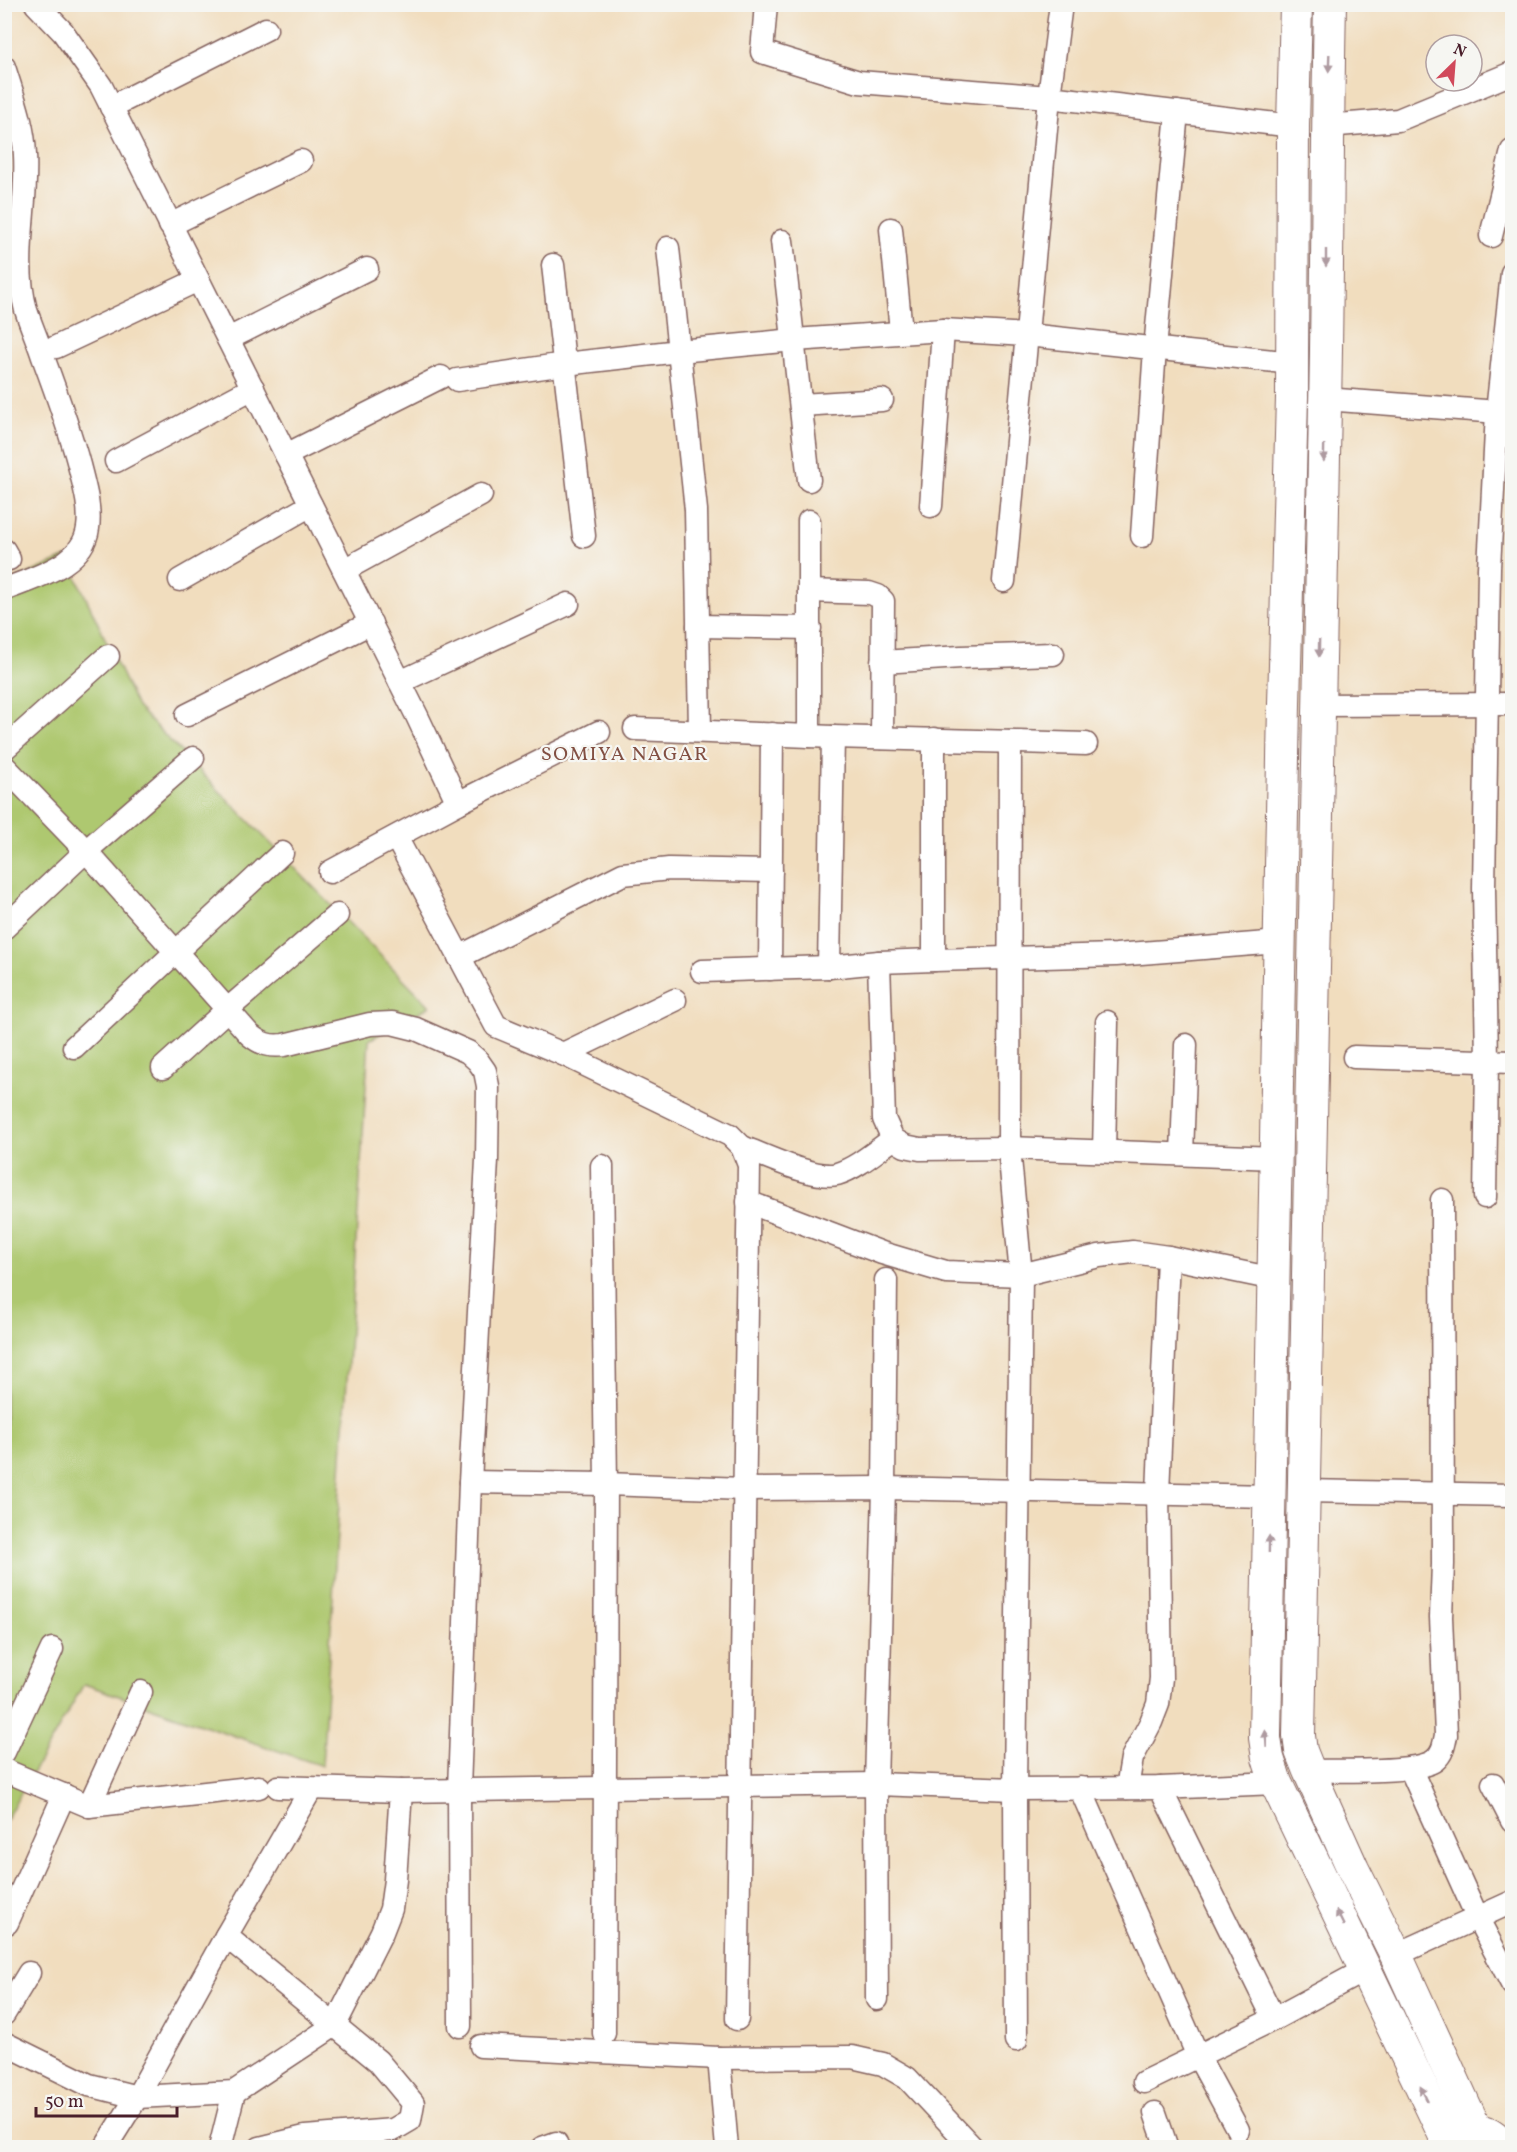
<svg xmlns="http://www.w3.org/2000/svg" width="1517" height="2152" font-family="Vollkorn,serif">
<style>
.green{fill:#aec86f;stroke:#7c744d;stroke-width:1.5}
.lines{fill:none;stroke-linecap:round;stroke-linejoin:round}
.street-casing{stroke:#84625e;stroke-width:25}
.secondary-casing{stroke:#84625e;stroke-width:34}
.street{stroke:#fff;stroke-width:22}
.secondary{stroke:#fff;stroke-width:32}
.oneway{fill:#ae9aa0}
.labels{text-anchor:middle;stroke-width:4.5;stroke-linejoin:round;paint-order:stroke}
.neighbourhood-label{font-size:20px;letter-spacing:1.5px;fill:#824f42;stroke:#f6f6f2}
</style>
<rect width="100%" height="100%" fill="#f6f6f2"/>
<filter id="ink" filterUnits="userSpaceOnUse"><feTurbulence type="fractalNoise" baseFrequency=".0167" numOctaves="2"/><feDisplacementMap in="SourceGraphic" scale="12" xChannelSelector="R" yChannelSelector="G"/><feConvolveMatrix kernelMatrix="1 2 1 2 8 2 1 2 1" color-interpolation-filters="sRGB"/></filter>
<filter id="wash" filterUnits="userSpaceOnUse"><feTurbulence type="fractalNoise" baseFrequency=".008" numOctaves="4" result="noise"/><feDisplacementMap in="SourceGraphic" scale="24" xChannelSelector="R" yChannelSelector="G"/><feGaussianBlur stdDeviation="1.35" result="paint"/><feColorMatrix in="noise" values="0 0 0 0 0 0 0 0 0 0 0 0 0 0 0 0 0 1.4 0 .05"/><feComposite in="paint" operator="in"/></filter>
<g filter="url(#wash)">
<rect width="100%" height="100%" fill="#f1ddbe"/>
<polygon class="green" points="67,557 137,707 430,1006 369,1040 322,1766 84,1684 5,1821 5,584"/>
</g>
<g filter="url(#ink)">
<g class="lines">
<defs>
<g id="street">
<polyline points="36,4 63,32 101,86 417,716 458,803"/>
<polyline points="766,4 762,52 859,82 1049,97 1293,126"/>
<path d="M4,67c9,29 20,58 21,88 3,52 -13,104 1,155 5,16 12,31 17,47 13,35 26,71 36,108 5,20 12,43 9,63 -5,38 -54,49 -84,62"/>
<polyline points="111,107 266,29"/>
<polyline points="1327,126 1398,120 1512,73"/>
<polyline points="170,225 301,161"/>
<polyline points="891,229 901,331"/>
<polyline points="1491,236 1512,151"/>
<polyline points="782,241 809,480"/>
<polyline points="668,248 696,510 700,731"/>
<polyline points="553,265 584,536"/>
<polyline points="228,339 367,269"/>
<polyline points="56,347 198,280"/>
<polyline points="457,380 565,364 679,351 794,340 943,330 1027,335 1293,363"/>
<polyline points="1325,399 1512,413"/>
<polyline points="801,405 882,400"/>
<polyline points="286,455 441,377"/>
<polyline points="116,461 253,388"/>
<polyline points="931,506 943,330"/>
<polyline points="1142,536 1155,349 1177,112"/>
<polyline points="4,550 9,559"/>
<polyline points="344,570 481,495"/>
<polyline points="180,580 311,505"/>
<polyline points="1004,581 1049,97 1061,4"/>
<polyline points="809,591 869,593 878,596 883,601 882,738"/>
<polyline points="698,626 810,628"/>
<polyline points="882,662 961,657 1053,654"/>
<polyline points="400,682 568,604"/>
<polyline points="1318,705 1512,704"/>
<polyline points="187,715 371,623"/>
<polyline points="635,729 833,737 1086,744"/>
<polyline points="809,736 809,521"/>
<polyline points="1010,742 1009,1148 1021,1275 1015,1789 1016,2040"/>
<polyline points="4,749 108,656"/>
<path d="M4,766l82,85 164,184c11,9 20,12 34,10l86,-21 22,-1 24,6 52,23 10,9 7,10 3,15 -1,74 -17,322 -11,308 1,236"/>
<polyline points="396,837 496,1026 563,1054 675,1000"/>
<polyline points="330,872 458,803 599,732"/>
<polyline points="4,928 86,851 193,758"/>
<polyline points="459,957 623,874 669,869 771,871"/>
<polyline points="934,960 934,739"/>
<polyline points="879,962 884,1119 893,1139 905,1146 920,1149 1009,1148 1276,1158"/>
<polyline points="829,967 833,737"/>
<polyline points="770,969 772,734"/>
<polyline points="702,971 829,967 879,962 934,960 1116,955 1280,942"/>
<polyline points="74,1047 282,853"/>
<polyline points="563,1054 730,1135 742,1147 749,1165 737,2019"/>
<polyline points="1354,1057 1512,1062"/>
<polyline points="163,1068 228,1009 337,915"/>
<path d="M742,1147c22,8 73,33 95,27 20,-6 39,-23 56,-35"/>
<polyline points="1104,1151 1107,1022"/>
<polyline points="1182,1154 1186,1045"/>
<polyline points="602,1166 606,1484 604,2033"/>
<polyline points="1485,1197 1487,1060 1484,889 1489,568 1497,412 1512,273"/>
<polyline points="748,1202 882,1253 946,1272 1021,1275 1099,1256 1133,1252 1168,1257 1274,1279"/>
<polyline points="470,1482 606,1484 744,1489 884,1488 1270,1496"/>
<polyline points="1304,1491 1512,1495"/>
<polyline points="4,1752 52,1649"/>
<polyline points="1410,1768 1478,1919 1512,1984"/>
<polyline points="4,1770 89,1806 259,1787"/>
<path d="M1309,1771c25,-1 109,3 126,-11 8,-7 9,-15 11,-25l-5,-118 2,-53 -1,-364"/>
<polyline points="1493,1784 1512,1821"/>
<polyline points="278,1787 401,1791 876,1784 1015,1789 1160,1788 1276,1783"/>
<polyline points="1080,1788 1198,2056 1238,2130"/>
<polyline points="1127,1788 1132,1758 1151,1722 1158,1704 1161,1678 1158,1493 1168,1257"/>
<polyline points="1160,1788 1274,2019"/>
<polyline points="89,1806 141,1692"/>
<polyline points="7,1923 64,1795"/>
<polyline points="226,1936 378,2061 413,2103 410,2120 393,2130 305,2137 260,2148"/>
<polyline points="1396,1955 1512,1902"/>
<polyline points="877,1999 876,1784 884,1488 886,1280"/>
<polyline points="4,2014 29,1973"/>
<polyline points="4,2043 89,2085 137,2097 234,2092 335,2025 382,1932 391,1909 395,1880 401,1791"/>
<polyline points="481,2046 719,2058 852,2057 883,2064 907,2078 973,2148"/>
<polyline points="719,2058 727,2148"/>
<polyline points="1144,2082 1274,2019 1365,1970"/>
<polyline points="1155,2113 1167,2148"/>
<polyline points="105,2148 137,2097 226,1936 311,1789"/>
<polyline points="220,2148 234,2092"/>
<polyline points="542,2148 556,2143 558,2148"/>
</g>
<g id="secondary">
<polyline points="1296,4 1293,126 1292,397 1284,704 1265,1738 1268,1758 1276,1783 1444,2134 1447,2148"/>
<path d="M1330,4c-3,134 -2,267 -5,401 -10,443 -17,887 -26,1331l2,15 8,20 44,98 43,86 80,175"/>
<path d="M1459,2137c17,-12 34,-5 44,11"/>
</g>
</defs>
<use href="#street" class="street-casing"/>
<use href="#secondary" class="secondary-casing"/>
<use href="#street" class="street"/>
<use href="#secondary" class="secondary"/>
</g>
<defs><path id="oneway-solid" d="M-6-.8H1V-3.2L6.5 0L1 3.2V.8H-6Z" transform="scale(1.5)"/></defs>
<g class="oneway">
<use href="#oneway-solid" transform="translate(1329 63) rotate(92)"/>
<use href="#oneway-solid" transform="translate(1326 258) rotate(90)"/>
<use href="#oneway-solid" transform="translate(1324 453) rotate(91)"/>
<use href="#oneway-solid" transform="translate(1319 648) rotate(91)"/>
<use href="#oneway-solid" transform="translate(1269 1544) rotate(-89)"/>
<use href="#oneway-solid" transform="translate(1266 1739) rotate(-94)"/>
<use href="#oneway-solid" transform="translate(1340 1918) rotate(-116)"/>
<use href="#oneway-solid" transform="translate(1424 2094) rotate(-116)"/>
</g>
</g>
<g class="labels">
<g class="neighbourhood-label">
<text x="625" y="760">SOMIYA NAGAR</text>
</g>
</g>
<rect width="1517" height="2152" fill="none" stroke="#f6f6f2" stroke-width="24"/>
<g transform="translate(1454 63) rotate(25)"><circle r="28" fill="#f6f6f2" stroke="#b1a0a2" stroke-width="1.5"/>
<path d="M0-4.5L10 22L0 15L-10 22Z" fill="#d1495b"/>
<text y="-9" font-size="16" font-weight="bold" text-anchor="middle" fill="#4a1f2b">N</text>
</g>
<path d="M36 2107v9h141v-9" fill="none" stroke="#4a1f2b" stroke-width="3"/>
<text x="45" y="2107" font-size="18" fill="#4a1f2b" stroke="#f6f6f2" stroke-width="4.5" paint-order="stroke">50 m</text>
</svg>
